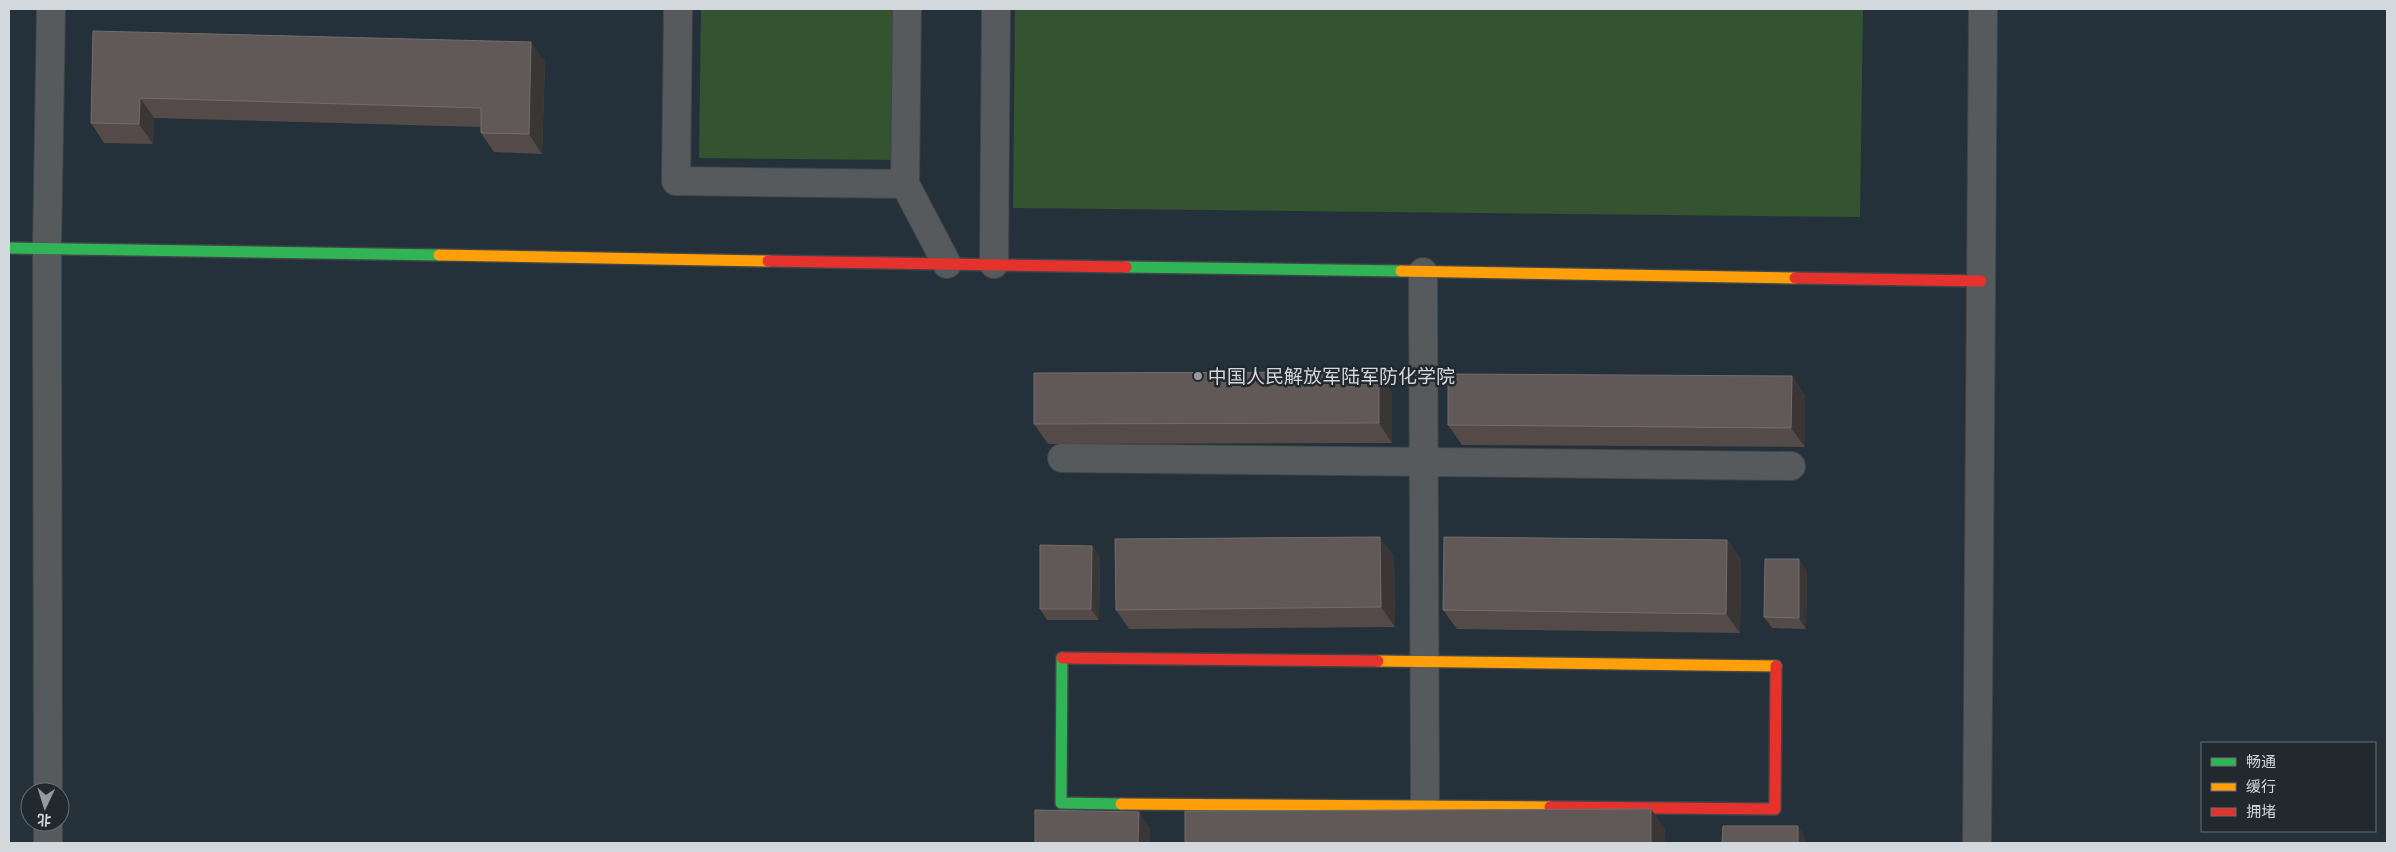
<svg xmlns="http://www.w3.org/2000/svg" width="2396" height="852" font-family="Jost,'Noto Sans SC',sans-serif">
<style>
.built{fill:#24313a;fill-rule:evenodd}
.green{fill:#345331}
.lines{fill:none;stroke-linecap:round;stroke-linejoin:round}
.street-casing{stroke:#414548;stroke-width:30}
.fast-casing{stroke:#414548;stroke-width:14}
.slow-casing{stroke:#414548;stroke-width:14}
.jam-casing{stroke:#414548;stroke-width:14}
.street{stroke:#575a5d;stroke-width:28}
.fast{stroke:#30b455;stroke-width:11}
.slow{stroke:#ff9f0a;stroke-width:11}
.jam{stroke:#e5322d;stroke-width:11}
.wall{fill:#544a48}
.shaded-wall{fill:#3b3636}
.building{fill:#615958;stroke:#736d6d}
.poi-dot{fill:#969a9e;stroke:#21292f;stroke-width:2}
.labels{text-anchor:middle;stroke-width:5;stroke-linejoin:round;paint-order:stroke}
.poi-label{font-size:19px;fill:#d3d8dc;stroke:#21292f;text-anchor:start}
</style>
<rect width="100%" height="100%" fill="#24282c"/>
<path class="built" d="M9,9h2378v834h-2378zM2202,743h173v88h-173zM30,792h30v30h-30z"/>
<g class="green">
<polygon points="701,9 899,9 897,160 699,158"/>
<polygon points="1015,9 1863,9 1860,217 1013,208"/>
</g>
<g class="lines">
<defs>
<g id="street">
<polyline points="678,9 676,181 905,184"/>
<polyline points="907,9 905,184 947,264"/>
<polyline points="994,264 996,9"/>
<polyline points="1423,272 1425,806"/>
<polyline points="1062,458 1791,466"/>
<polyline points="48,792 47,248 51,9"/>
<polyline points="48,822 48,843"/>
<polyline points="1977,843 1983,9"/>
</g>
<g id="fast">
<polyline points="9,248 439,255"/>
<polyline points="1126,267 1401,271"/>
<polyline points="1062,658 1061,803 1121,804"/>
</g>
<g id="slow">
<polyline points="439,255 768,261"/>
<polyline points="1401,271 1795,278"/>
<polyline points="1378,661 1776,666"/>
<polyline points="1121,804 1550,807"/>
</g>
<g id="jam">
<polyline points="768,261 1126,267"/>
<polyline points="1795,278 1981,281"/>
<polyline points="1062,658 1378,661"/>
<polyline points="1550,807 1775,809 1776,666"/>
</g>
</defs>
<use href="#street" class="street-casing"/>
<use href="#fast" class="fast-casing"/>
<use href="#slow" class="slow-casing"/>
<use href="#jam" class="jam-casing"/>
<use href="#street" class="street"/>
<use href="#fast" class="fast"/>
<use href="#slow" class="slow"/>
<use href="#jam" class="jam"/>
</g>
<g class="wall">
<polygon points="93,31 545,62 542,154 494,152 481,133 481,127 154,118 153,144 104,143 91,123"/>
<polygon points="1792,376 1805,396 1805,447 1462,445 1448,425"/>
<polygon points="1392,392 1392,443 1048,444 1034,424"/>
<polygon points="1727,540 1741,560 1740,633 1457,629 1443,610"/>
<polygon points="1092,546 1100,557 1099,620 1047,620 1040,609"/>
<polygon points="1394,556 1395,627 1129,629 1116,610"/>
<polygon points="1807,571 1806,629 1772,628 1764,617"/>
</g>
<g class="shaded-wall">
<polygon points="531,42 545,62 542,154 529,134"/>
<polygon points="140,98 154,118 153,144 139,124"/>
<polygon points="1379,372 1392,392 1392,443 1379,423"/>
<polygon points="1792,376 1805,396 1805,447 1791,428"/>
<polygon points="1380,537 1394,556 1395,627 1381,607"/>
<polygon points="1727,540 1741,560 1740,633 1726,614"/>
<polygon points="1092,546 1100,557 1099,620 1091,609"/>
<polygon points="1799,559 1807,571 1806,629 1799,618"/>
<polygon points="1651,809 1665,829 1665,843 1651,843"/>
<polygon points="1139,812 1150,827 1150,843 1138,843"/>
<polygon points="1798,826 1805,837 1805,843 1798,843"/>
</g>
<g class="building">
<polygon points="93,31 531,42 529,134 481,133 481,108 140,98 139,124 91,123"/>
<polygon points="1379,372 1379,423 1034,424 1034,373"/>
<polygon points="1448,374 1792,376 1791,428 1448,425"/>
<polygon points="1380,537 1381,607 1116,610 1115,539"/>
<polygon points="1444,537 1727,540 1726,614 1443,610"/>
<polygon points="1040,545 1092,546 1091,609 1040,609"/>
<polygon points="1765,559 1799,559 1799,618 1764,617"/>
<polygon points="1651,809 1651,843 1185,843 1185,811"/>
<polygon points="1035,810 1139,812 1138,843 1035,843"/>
<polygon points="1723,826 1798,826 1798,843 1722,843"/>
</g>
<circle class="poi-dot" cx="1198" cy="376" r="5"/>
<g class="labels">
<g class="poi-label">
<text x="1208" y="383">中国人民解放军陆军防化学院</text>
</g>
</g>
<rect width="2396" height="852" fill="none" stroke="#d3d8dc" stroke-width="20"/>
<rect x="2201" y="742" width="175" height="90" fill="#21292f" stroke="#686f74"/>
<rect x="2211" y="758" width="25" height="8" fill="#30b455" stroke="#686f74"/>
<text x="2246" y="767" font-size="15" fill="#d3d8dc">畅通</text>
<rect x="2211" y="783" width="25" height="8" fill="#ff9f0a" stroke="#686f74"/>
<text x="2246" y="792" font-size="15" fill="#d3d8dc">缓行</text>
<rect x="2211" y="808" width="25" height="8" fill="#e5322d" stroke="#686f74"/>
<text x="2246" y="817" font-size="15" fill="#d3d8dc">拥堵</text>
<g transform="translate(45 807) rotate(184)"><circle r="24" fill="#21292f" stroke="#686f74"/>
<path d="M0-4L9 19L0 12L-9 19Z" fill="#969a9e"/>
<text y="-8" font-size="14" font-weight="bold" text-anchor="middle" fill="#d3d8dc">北</text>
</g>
</svg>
